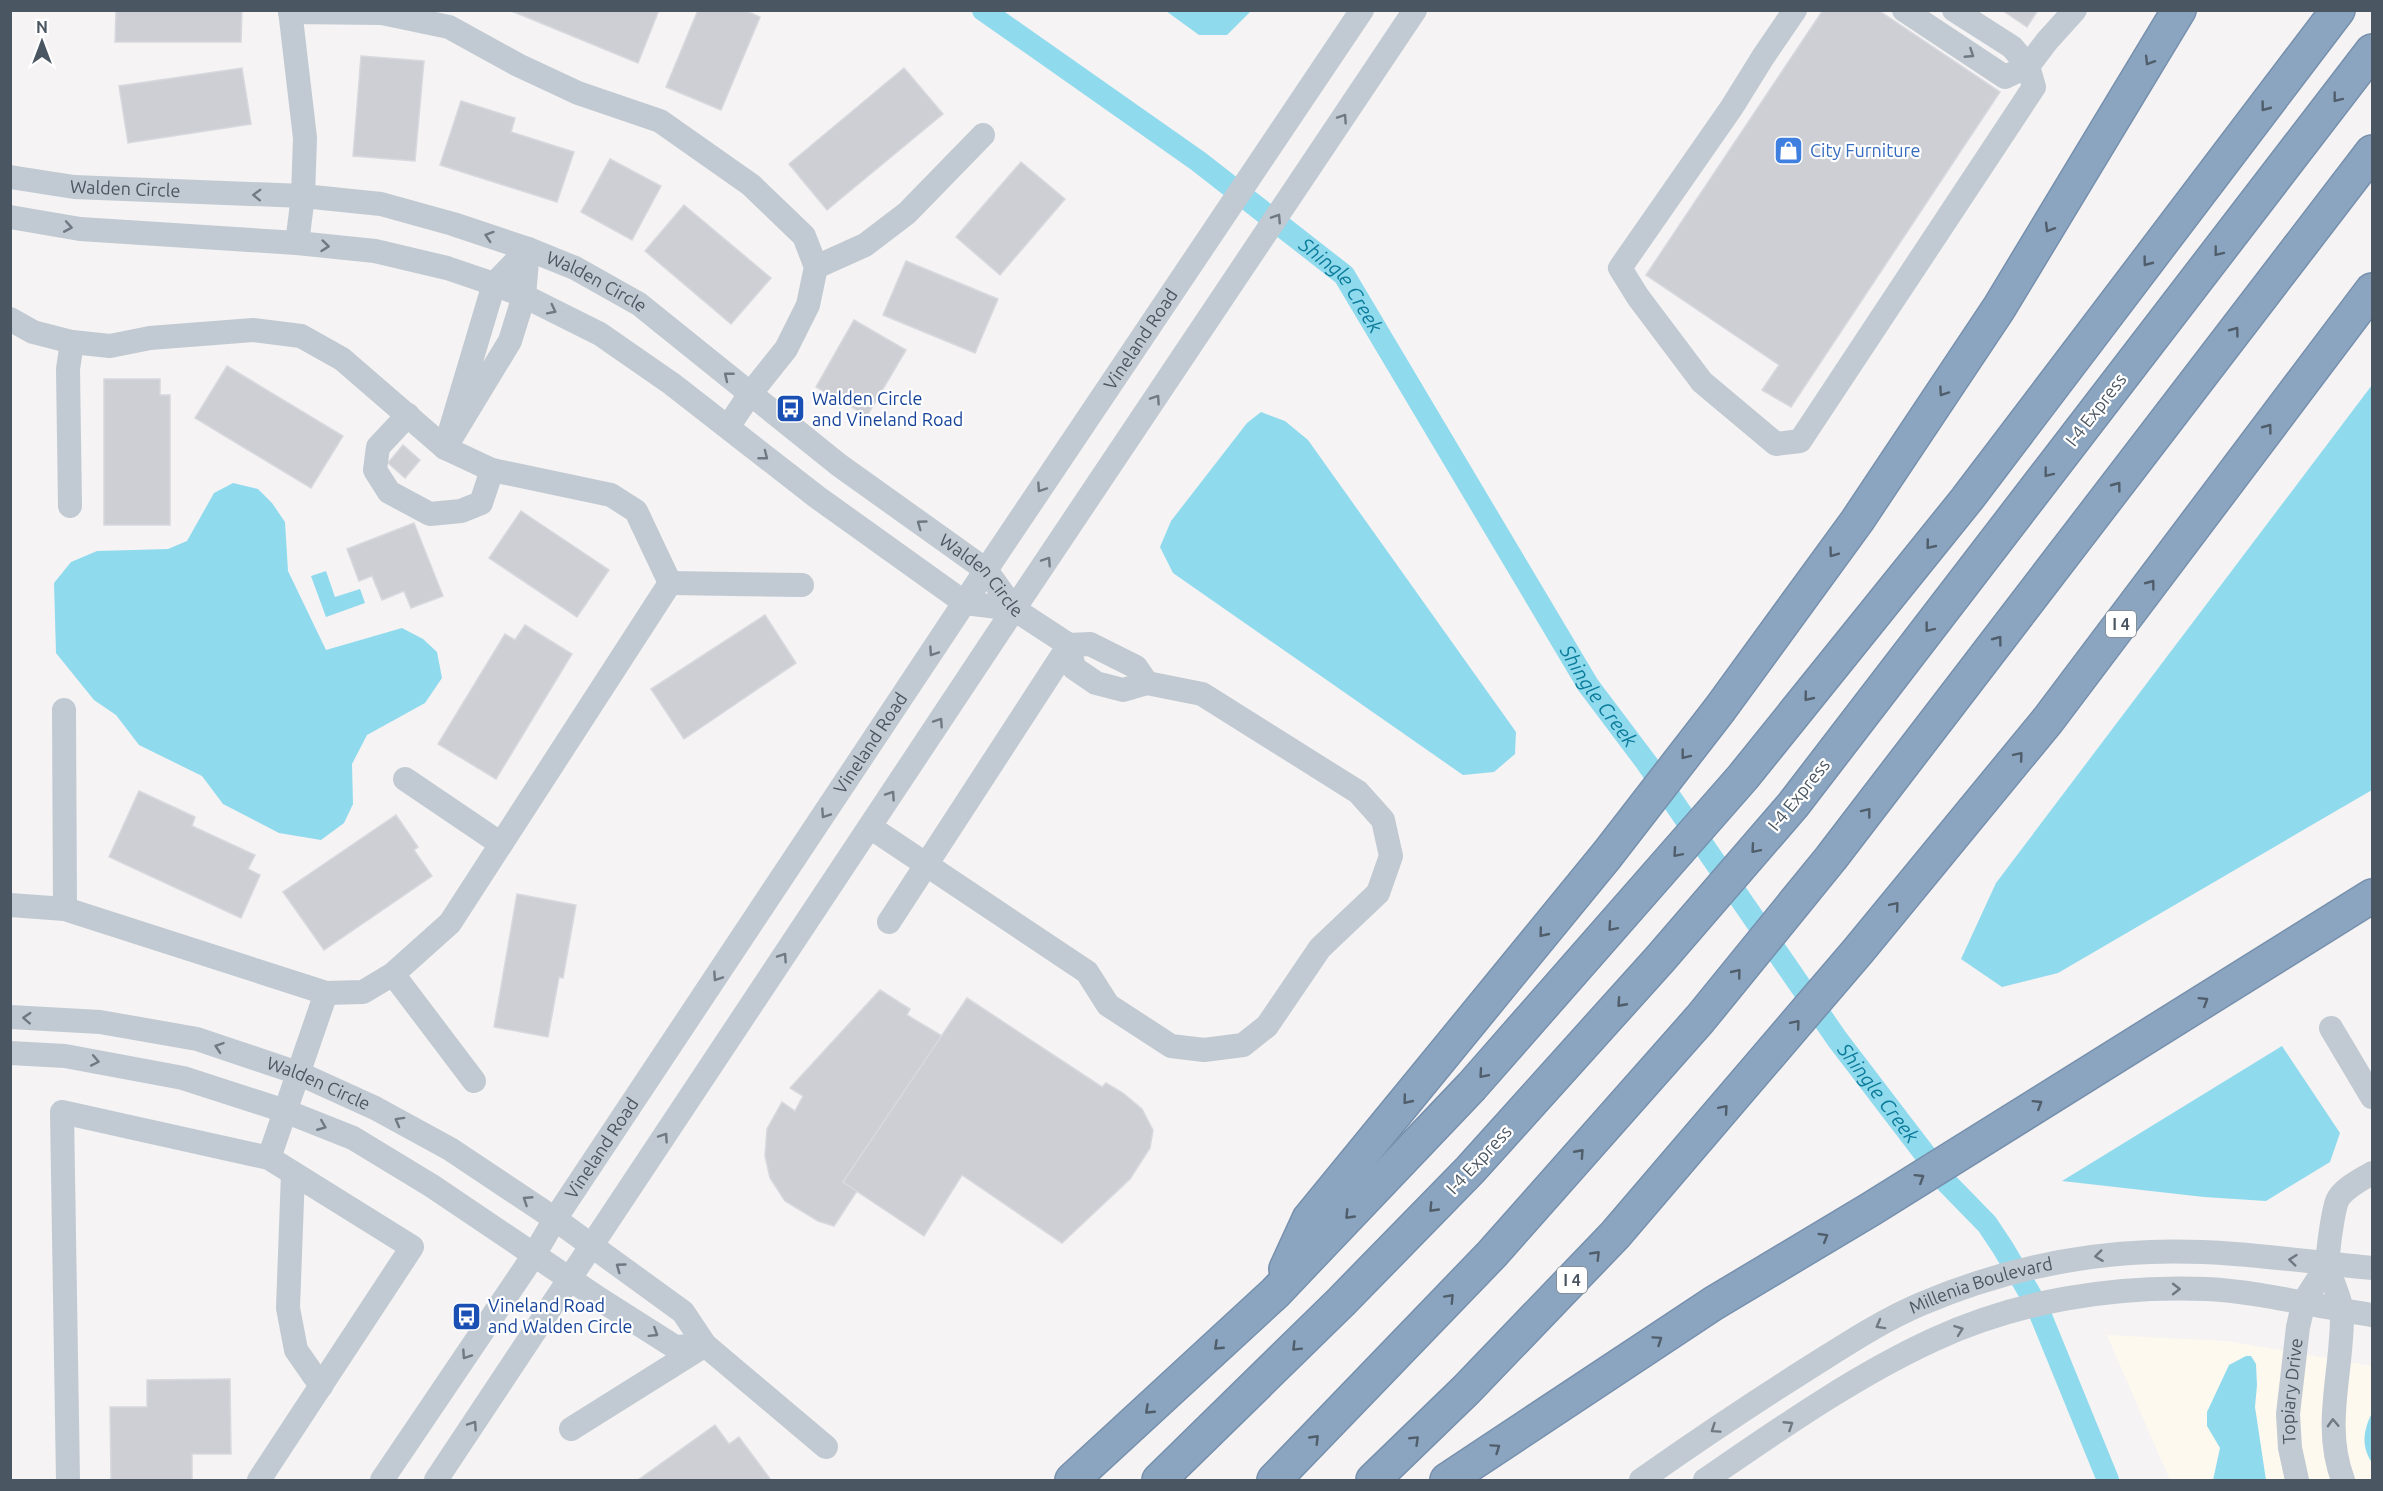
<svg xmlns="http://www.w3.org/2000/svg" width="2383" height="1491" font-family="Ubuntu,sans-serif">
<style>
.commercial{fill:#fdf9ef}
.water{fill:#90daee}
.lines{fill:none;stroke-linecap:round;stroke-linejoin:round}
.canal{stroke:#90daee;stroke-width:22}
.building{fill:#cdcfd5;stroke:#d7d9de;stroke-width:1.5}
.highway-casing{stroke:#7690ad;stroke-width:36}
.minor{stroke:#c1cad2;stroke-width:24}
.highway{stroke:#8ba5c1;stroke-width:33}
.oneway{stroke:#6e7983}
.oneway2{stroke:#505e6b}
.labels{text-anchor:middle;stroke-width:4.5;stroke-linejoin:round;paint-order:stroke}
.shield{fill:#fff;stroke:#808990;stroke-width:1.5}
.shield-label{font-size:16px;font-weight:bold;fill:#4a5661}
.shop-label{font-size:18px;fill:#366cbe;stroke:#fff;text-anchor:start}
.street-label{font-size:18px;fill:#4a5661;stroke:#fff}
.transit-label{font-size:18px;fill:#164399;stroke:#fff;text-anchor:start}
.water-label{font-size:20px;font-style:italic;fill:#0c7c9b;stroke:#fff}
</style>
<rect width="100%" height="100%" fill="#f5f3f3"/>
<polygon class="commercial" points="2107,1335 2227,1341 2372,1366 2372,1480 2170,1480"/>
<g class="water">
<polygon points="1166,11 1251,11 1227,35 1199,35"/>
<polygon points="2372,385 2372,790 2058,973 2002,987 1961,959 1996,883"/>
<polygon points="1261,412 1285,421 1308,440 1516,732 1515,754 1494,772 1463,775 1173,573 1160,547 1171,521 1247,423"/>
<polygon points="233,483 258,489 272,503 285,522 288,571 326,650 402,628 423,639 437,652 442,678 425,703 367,735 352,764 353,804 344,823 321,840 279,833 223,804 202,776 139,745 116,715 94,700 56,653 54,583 71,562 97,551 168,549 187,541 214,493"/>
<polygon points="326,571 335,597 360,589 365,603 326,617 311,576"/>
<polygon points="2282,1046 2340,1133 2330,1162 2266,1201 2204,1197 2062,1181"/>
<polygon points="2246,1356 2251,1356 2256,1364 2257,1385 2255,1407 2266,1480 2213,1480 2220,1448 2207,1426 2207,1412 2229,1365"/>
<path d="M2372,1413v50c-11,-17 -9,-32 0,-50z"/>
</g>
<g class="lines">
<path class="canal" id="s1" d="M983,10l215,151 146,114 244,410 58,77 191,277 110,144 40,41 16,24 33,56 72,176"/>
</g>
<g class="building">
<polygon points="116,10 242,10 241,42 115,42"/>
<polygon points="509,10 659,10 638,63"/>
<polygon points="698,10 745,10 760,17 721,110 666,87"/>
<polygon points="1823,10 1878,10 2000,92 1791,407 1762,390 1779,365 1646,275"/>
<polygon points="2002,10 2038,10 2027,27"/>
<polygon points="361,56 424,61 415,161 353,156"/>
<polygon points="242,68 251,124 128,143 119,86"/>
<polygon points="904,68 943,114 827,210 789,164"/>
<polygon points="461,101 515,118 511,132 574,152 557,202 440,165"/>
<polygon points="610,159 661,186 632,240 581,212"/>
<polygon points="1021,162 1065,199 1000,275 956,237"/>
<polygon points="684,205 771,278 731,324 645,251"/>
<polygon points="906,261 998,299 975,353 883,315"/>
<polygon points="854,320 906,350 867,416 816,387"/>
<polygon points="227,366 343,436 311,488 195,418"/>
<polygon points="104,379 160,379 160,395 170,395 170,525 104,525"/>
<polygon points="403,445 420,460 405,478 388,463"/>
<polygon points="521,511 609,570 577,617 489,558"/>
<polygon points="414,523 443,596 411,608 404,591 382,600 372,576 359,581 347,549"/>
<polygon points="765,615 796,663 684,739 651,689"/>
<polygon points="525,625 572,654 496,779 438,744 505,634 515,640"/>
<polygon points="139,791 195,817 192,826 255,855 248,869 260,875 241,918 109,857"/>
<polygon points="396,815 418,847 414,850 432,876 324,950 283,892"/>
<polygon points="517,894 576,905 563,978 559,977 548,1037 494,1027"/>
<polygon points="880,990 910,1009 907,1015 942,1036 843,1182 857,1191 834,1226 818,1221 785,1201 770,1178 765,1156 767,1129 782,1102 795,1111 803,1096 790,1088"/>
<polygon points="967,998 1102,1087 1106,1083 1123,1093 1142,1109 1153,1130 1150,1148 1130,1179 1062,1243 962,1175 924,1236 843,1182"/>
<polygon points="230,1379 231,1454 192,1454 192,1480 111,1480 110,1407 147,1407 147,1380"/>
<polygon points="715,1425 729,1444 739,1437 771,1480 638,1480"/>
</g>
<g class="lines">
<defs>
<g id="highway">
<polyline points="1286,1269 1309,1219 1607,855 1720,709 1857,521 1999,308 2179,10"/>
<polyline points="1072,1480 1275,1293 1472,1086 1743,777 1967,499 2338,10"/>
<polyline points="1159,1480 1341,1302 1470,1170 1660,959 1793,805 2372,51"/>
<polyline points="1274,1480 1492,1254 1700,1019 1831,858 2372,152"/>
<polyline points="1373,1480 1466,1390 1615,1235 1858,951 2048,720 2372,290"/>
<polyline points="1447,1480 1714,1303 1871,1209 2372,896"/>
</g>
</defs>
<use href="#highway" class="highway-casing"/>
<g class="minor">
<polyline points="290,10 305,138 303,196 297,243"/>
<polyline points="1795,10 1763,57 1732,107 1620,268 1638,297 1702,382 1776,444 1800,441 2034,87 2028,66 2047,41 2075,10"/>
<polyline points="1904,10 2005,77 2028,66 2012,47 1954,10"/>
<polyline points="290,12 382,13 449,27 518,65 578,93 660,121 751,185 804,236 816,267 808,305 786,349 750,394 728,427"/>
<path id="s2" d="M10,177l64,10 229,9 78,8 72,20 75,25 47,19 64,36 200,161 147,105 28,39 55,36 21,-1 46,23 11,16"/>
<polyline points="10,217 80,229 297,243 375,251 447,268 494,284 524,296 600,334 672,384 817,497 965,603 1014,609"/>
<polygon points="528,249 524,296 510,341 445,448 494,284"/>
<polyline points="816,267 865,245 907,213 983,135"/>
<polyline points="10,319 33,332 72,342 110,346 150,338 253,330 301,336 342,359 445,448 492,470 611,495 636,511 670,583 450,923 393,974 363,992 326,993 65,909 10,905"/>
<polyline points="408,415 378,447 375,470 389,492 430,514 461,511 481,503 492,470"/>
<polyline points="70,506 68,369 72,342"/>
<polyline points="670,583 802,585"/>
<polyline points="64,710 65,909"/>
<polyline points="405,779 501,844"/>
<polyline points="870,827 1087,972 1108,1005 1171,1046 1204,1050 1243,1045 1267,1026 1320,948 1378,893 1391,856 1383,820 1358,792 1202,694 1147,683 1123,690 1096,683 1074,668 1069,645"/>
<polyline points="889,922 1069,645"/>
<polyline points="393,974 474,1081"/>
<path id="s3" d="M10,1017l90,5 97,17 101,34 77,35 75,41 105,70 128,93 22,33 -30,2 -74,-47 -169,-114 -79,-48 -68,-27 -102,-33 -118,-22 -55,-3"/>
<polyline points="2331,1028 2372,1097"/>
<polyline points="269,1158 326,993"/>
<polyline points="293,1173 288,1308 296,1350 321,1386"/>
<polyline points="571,1429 705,1345 826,1447"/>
<polyline points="68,1480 62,1112 269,1158 412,1247 259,1480"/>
<path id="s4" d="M382,1480l152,-225 21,-36 431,-649 376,-560"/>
<polyline points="436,1480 1014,609 1415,10"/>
<path id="s5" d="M1641,1480c54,-38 109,-75 166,-111 37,-23 74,-48 114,-65 73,-31 150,-49 229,-52 75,-3 149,9 222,16"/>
<path d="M1705,1480c73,-50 148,-103 228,-140 84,-39 181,-55 274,-51 56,3 110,18 165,26"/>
<path id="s6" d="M2297,1480l-7,-32 -2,-34 10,-87 6,-26 24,-37"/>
<path d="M2343,1480c-21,-55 0,-110 -1,-167 -1,-17 -12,-32 -14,-49 -1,-11 5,-52 9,-63 6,-13 24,-21 35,-28"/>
</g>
<use href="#highway" class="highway"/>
</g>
<defs><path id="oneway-chevron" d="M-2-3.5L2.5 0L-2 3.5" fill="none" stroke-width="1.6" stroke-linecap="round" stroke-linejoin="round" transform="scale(1.5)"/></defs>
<g class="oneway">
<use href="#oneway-chevron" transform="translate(1970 54) rotate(33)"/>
<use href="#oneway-chevron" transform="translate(1343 118) rotate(-56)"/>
<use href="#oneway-chevron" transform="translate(257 195) rotate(-178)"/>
<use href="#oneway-chevron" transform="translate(1277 218) rotate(-57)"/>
<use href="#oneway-chevron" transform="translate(68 227) rotate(10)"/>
<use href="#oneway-chevron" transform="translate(489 236) rotate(-162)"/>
<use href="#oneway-chevron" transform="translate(325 246) rotate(6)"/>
<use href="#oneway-chevron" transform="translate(552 310) rotate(27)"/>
<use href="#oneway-chevron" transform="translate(728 376) rotate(-141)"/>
<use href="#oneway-chevron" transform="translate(1156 399) rotate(-56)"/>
<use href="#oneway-chevron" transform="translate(764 456) rotate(38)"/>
<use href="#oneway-chevron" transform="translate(1041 488) rotate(124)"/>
<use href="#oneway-chevron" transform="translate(921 524) rotate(-144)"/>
<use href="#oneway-chevron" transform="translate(1047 561) rotate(-56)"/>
<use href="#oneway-chevron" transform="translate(933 652) rotate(124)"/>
<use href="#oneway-chevron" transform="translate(939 722) rotate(-56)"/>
<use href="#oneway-chevron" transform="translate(891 795) rotate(-56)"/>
<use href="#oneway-chevron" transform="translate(825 814) rotate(124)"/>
<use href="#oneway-chevron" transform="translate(783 957) rotate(-56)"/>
<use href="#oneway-chevron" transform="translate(717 977) rotate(124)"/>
<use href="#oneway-chevron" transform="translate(27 1018) rotate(-177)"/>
<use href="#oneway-chevron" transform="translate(219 1047) rotate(-161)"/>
<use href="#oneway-chevron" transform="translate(95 1061) rotate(11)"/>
<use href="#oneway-chevron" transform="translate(399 1121) rotate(-151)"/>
<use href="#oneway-chevron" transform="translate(322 1126) rotate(22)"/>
<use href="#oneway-chevron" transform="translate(664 1137) rotate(-56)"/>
<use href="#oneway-chevron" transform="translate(527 1200) rotate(-147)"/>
<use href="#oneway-chevron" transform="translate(2099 1256) rotate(173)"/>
<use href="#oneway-chevron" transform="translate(2293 1260) rotate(-174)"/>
<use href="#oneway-chevron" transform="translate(620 1267) rotate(-144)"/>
<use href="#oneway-chevron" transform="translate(2176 1289)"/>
<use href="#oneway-chevron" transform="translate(1880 1325) rotate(151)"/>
<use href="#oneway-chevron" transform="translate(1959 1330) rotate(-20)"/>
<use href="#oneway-chevron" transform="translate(654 1333) rotate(32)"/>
<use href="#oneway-chevron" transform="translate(466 1355) rotate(124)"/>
<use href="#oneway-chevron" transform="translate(2333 1423) rotate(-92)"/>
<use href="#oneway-chevron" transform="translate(473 1425) rotate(-56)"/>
<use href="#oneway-chevron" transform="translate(1789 1425) rotate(-33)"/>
<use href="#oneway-chevron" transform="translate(1715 1429) rotate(146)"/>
</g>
<g class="oneway2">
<use href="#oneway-chevron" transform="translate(2149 61) rotate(121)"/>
<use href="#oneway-chevron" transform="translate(2337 98) rotate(128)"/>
<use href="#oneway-chevron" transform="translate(2265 107) rotate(127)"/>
<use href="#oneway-chevron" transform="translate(2049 228) rotate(121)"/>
<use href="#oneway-chevron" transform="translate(2218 252) rotate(128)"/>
<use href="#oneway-chevron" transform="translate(2147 262) rotate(127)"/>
<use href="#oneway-chevron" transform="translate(2235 331) rotate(-53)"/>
<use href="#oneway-chevron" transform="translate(1943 392) rotate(124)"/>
<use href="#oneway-chevron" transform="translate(2268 428) rotate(-53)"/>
<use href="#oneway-chevron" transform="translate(2048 473) rotate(128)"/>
<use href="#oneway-chevron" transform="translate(2117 486) rotate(-53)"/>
<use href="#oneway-chevron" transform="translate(1930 545) rotate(129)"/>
<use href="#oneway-chevron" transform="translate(1833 553) rotate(126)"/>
<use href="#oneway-chevron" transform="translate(2151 584) rotate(-53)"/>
<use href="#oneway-chevron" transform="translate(1929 628) rotate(128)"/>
<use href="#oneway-chevron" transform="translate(1998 640) rotate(-53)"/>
<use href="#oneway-chevron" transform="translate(1808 697) rotate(129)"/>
<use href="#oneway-chevron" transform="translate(1685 755) rotate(128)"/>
<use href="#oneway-chevron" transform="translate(2019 756) rotate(-50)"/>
<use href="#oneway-chevron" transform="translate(1867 812) rotate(-52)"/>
<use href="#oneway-chevron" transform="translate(1755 849) rotate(131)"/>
<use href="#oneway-chevron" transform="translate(1677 853) rotate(131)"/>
<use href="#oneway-chevron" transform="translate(1895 906) rotate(-50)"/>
<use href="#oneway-chevron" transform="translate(1612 927) rotate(131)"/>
<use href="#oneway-chevron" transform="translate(1543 933) rotate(129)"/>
<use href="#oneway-chevron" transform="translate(1737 973) rotate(-51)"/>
<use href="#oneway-chevron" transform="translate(2204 1001) rotate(-32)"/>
<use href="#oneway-chevron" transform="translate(1621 1003) rotate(132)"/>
<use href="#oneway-chevron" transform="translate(1796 1024) rotate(-50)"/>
<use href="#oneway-chevron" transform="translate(1483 1074) rotate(131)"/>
<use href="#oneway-chevron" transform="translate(1407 1100) rotate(129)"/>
<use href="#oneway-chevron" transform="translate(2038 1104) rotate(-32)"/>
<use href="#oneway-chevron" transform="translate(1724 1109) rotate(-49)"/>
<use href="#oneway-chevron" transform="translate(1580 1153) rotate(-48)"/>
<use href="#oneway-chevron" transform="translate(1920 1178) rotate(-32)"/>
<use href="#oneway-chevron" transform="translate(1433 1208) rotate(134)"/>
<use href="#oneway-chevron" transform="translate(1349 1215) rotate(134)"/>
<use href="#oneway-chevron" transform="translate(1824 1237) rotate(-31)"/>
<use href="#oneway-chevron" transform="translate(1596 1255) rotate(-46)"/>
<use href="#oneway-chevron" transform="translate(1450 1298) rotate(-47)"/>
<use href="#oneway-chevron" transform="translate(1658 1340) rotate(-34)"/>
<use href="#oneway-chevron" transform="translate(1218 1346) rotate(137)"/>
<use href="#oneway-chevron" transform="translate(1296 1347) rotate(135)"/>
<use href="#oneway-chevron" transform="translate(1149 1410) rotate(137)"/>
<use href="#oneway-chevron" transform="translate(1315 1439) rotate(-46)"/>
<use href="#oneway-chevron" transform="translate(1415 1440) rotate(-44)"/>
<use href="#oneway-chevron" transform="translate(1496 1448) rotate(-34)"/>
</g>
<defs>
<symbol id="shop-square" viewBox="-11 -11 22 22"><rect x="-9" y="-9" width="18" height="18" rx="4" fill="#3f7fe0" stroke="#fff"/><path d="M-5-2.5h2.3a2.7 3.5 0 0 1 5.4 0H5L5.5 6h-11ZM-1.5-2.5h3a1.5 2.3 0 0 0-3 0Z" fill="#fff"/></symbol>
<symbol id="bus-square" viewBox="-11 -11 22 22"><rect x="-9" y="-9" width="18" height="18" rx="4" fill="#1a4fb4" stroke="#fff"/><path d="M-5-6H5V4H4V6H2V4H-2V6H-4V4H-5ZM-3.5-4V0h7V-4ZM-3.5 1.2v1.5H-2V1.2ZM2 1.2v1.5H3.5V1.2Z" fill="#fff"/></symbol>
</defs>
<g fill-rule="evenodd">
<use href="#shop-square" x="1772" y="134" width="33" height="33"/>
<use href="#bus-square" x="774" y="392" width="33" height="33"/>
<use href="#bus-square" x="450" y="1300" width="33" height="33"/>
</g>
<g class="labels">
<g class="shield">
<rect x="2106" y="611" width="30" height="26" rx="4.5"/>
<rect x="1557" y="1267" width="30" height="26" rx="4.5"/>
</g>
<g class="shield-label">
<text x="2121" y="630">I 4</text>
<text x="1572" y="1286">I 4</text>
</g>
<g class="shop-label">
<text x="1810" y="157">City Furniture</text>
</g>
<g class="street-label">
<text dy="6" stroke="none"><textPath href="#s2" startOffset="116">Walden Circle</textPath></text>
<text dy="6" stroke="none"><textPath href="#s2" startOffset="602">Walden Circle</textPath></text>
<text dy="6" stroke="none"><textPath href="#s4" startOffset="1370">Vineland Road</textPath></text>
<text transform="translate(2096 410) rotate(-52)" y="6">I-4 Express</text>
<text dy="6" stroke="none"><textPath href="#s2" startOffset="1088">Walden Circle</textPath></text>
<text dy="6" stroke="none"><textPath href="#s4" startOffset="884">Vineland Road</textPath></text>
<text transform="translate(1799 795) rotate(-51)" y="6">I-4 Express</text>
<text dy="6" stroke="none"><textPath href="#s3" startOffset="318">Walden Circle</textPath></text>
<text dy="6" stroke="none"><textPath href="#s4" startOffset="398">Vineland Road</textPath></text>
<text transform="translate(1479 1160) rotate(-47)" y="6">I-4 Express</text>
<text dy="6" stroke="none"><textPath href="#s5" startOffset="394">Millenia Boulevard</textPath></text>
<text dy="6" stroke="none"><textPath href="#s6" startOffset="90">Topiary Drive</textPath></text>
</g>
<g class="transit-label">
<text x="812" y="405">Walden Circle<tspan x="812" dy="21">and Vineland Road</tspan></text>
<text x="488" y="1312">Vineland Road<tspan x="488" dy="21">and Walden Circle</tspan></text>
</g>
<g class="water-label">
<text dy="7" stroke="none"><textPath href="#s1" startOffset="454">Shingle Creek</textPath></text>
<text dy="7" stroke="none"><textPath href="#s1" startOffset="940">Shingle Creek</textPath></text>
<text dy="7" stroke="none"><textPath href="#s1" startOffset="1426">Shingle Creek</textPath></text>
</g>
</g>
<rect width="2383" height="1491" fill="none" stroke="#4a5661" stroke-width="24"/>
<g transform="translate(42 42)" stroke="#ffffff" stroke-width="4.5" paint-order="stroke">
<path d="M0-4.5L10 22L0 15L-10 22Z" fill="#4a5661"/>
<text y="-9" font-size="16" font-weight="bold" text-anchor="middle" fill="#4a5661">N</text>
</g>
</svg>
